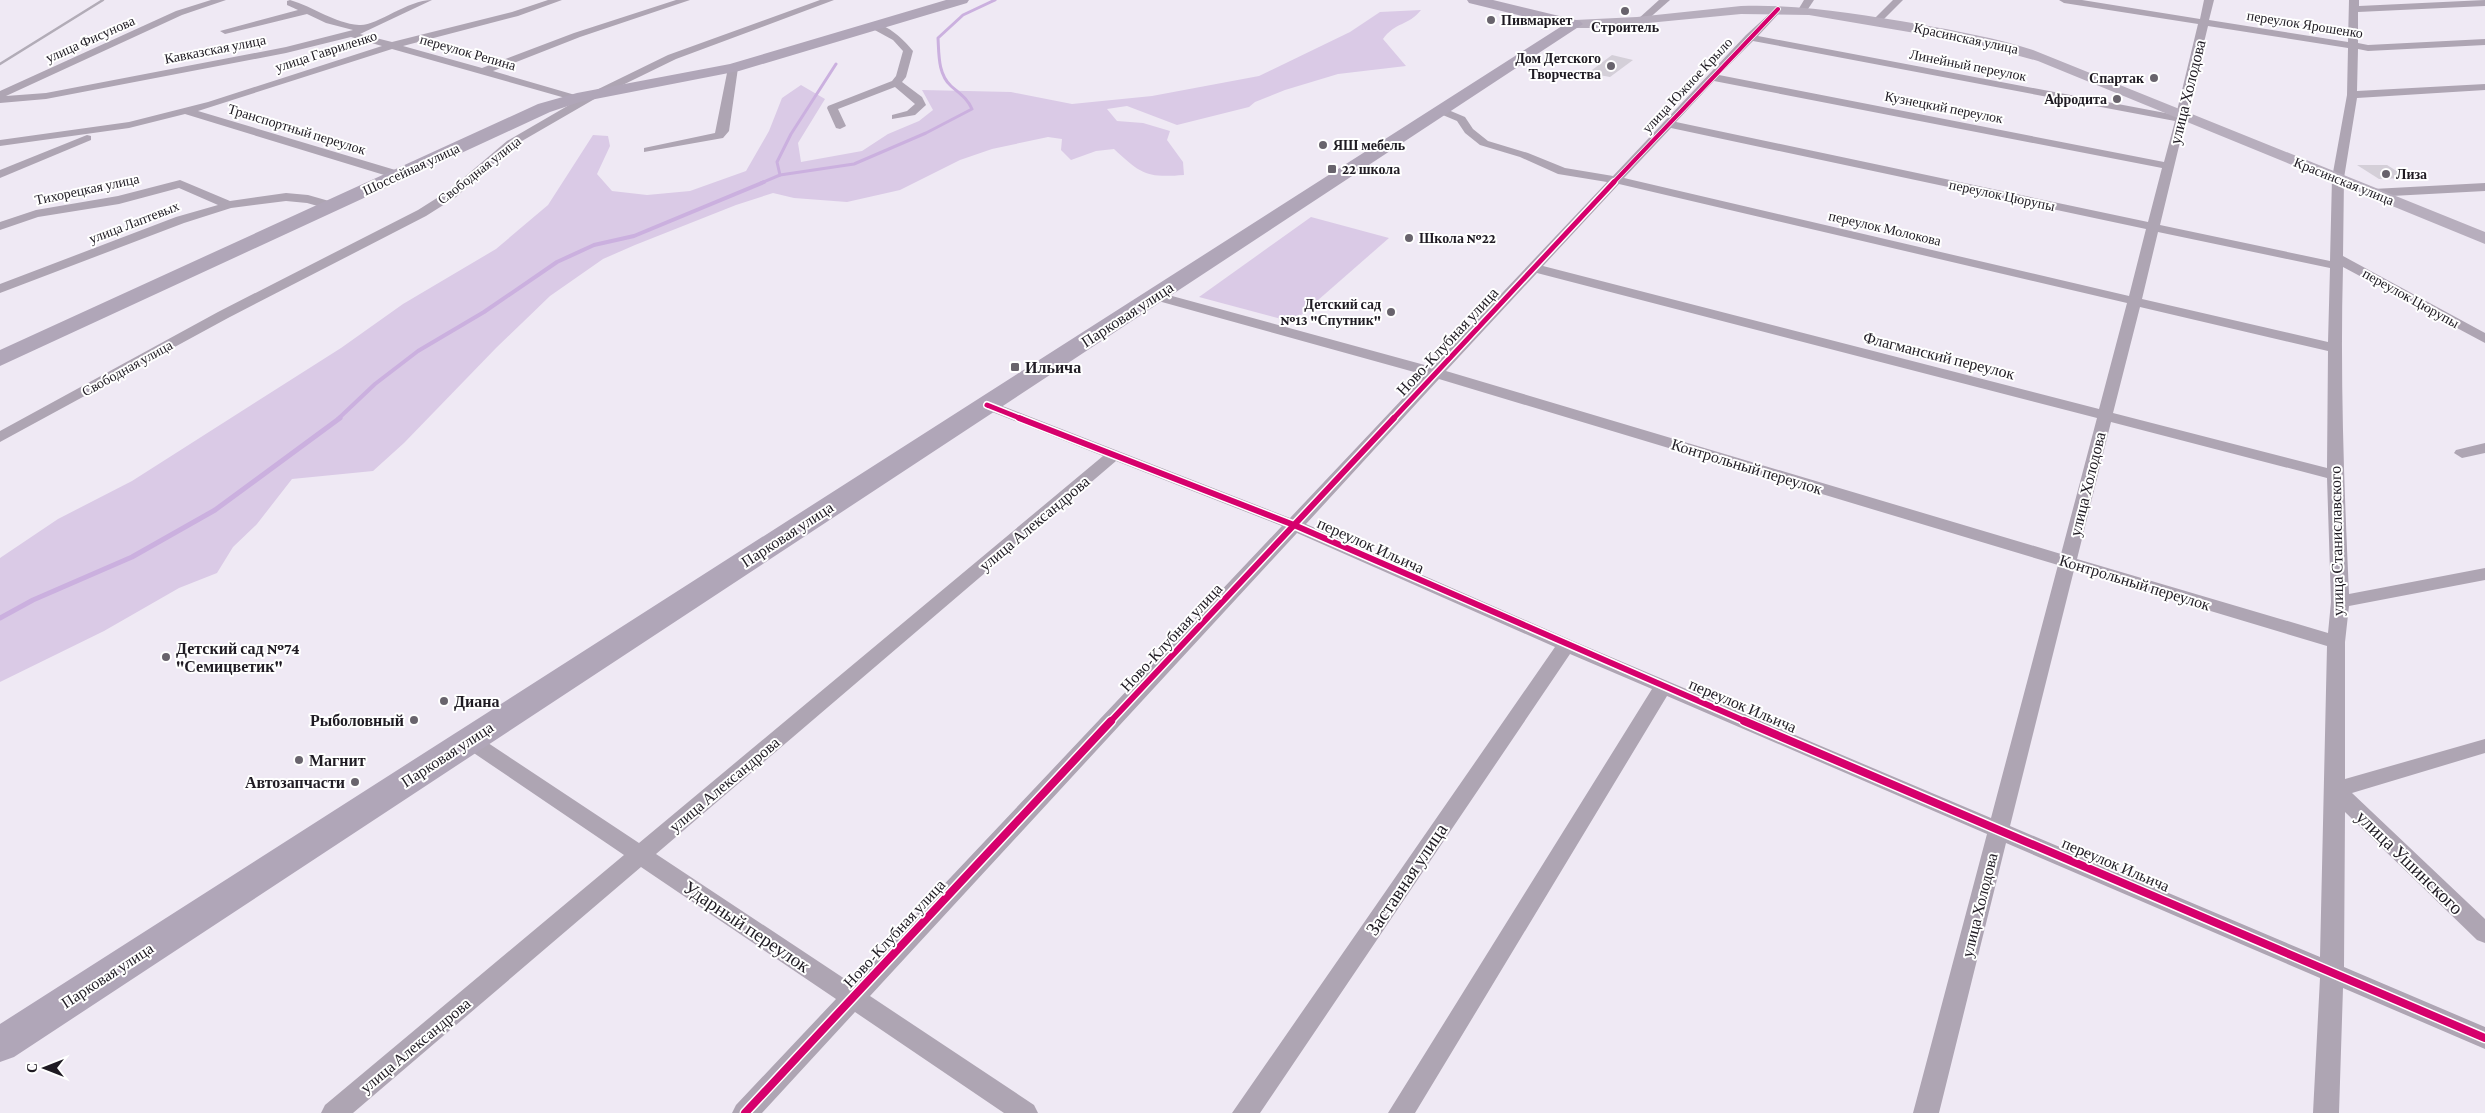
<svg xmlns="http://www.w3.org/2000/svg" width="2485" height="1113" font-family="'Crimson Pro',serif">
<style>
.green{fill:#dacae6}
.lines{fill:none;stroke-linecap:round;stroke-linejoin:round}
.stream-far2{stroke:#cbb0df;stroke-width:3}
.stream-far1{stroke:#cbb0df;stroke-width:4}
.stream{stroke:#cbb0df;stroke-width:5}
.building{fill:#d4cfd8}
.minor{fill:#aea5b3;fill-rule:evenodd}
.secondary{fill:#b7aebd;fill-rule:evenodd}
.primary{fill:#b0a6b8;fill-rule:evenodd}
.rail{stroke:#b2acb7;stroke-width:2.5}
.cycleway-far3-casing{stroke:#fff;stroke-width:5.5}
.cycleway-far2-casing{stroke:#fff;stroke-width:8}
.cycleway-far1-casing{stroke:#fff;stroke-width:9}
.cycleway-casing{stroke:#fff;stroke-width:11}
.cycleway-far3{stroke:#d6006c;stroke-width:4}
.cycleway-far2{stroke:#d6006c;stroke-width:5}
.cycleway-far1{stroke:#d6006c;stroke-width:6}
.cycleway{stroke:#d6006c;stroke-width:8}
.poi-dot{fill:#68636c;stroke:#fff;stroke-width:2}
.labels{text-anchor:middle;stroke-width:4;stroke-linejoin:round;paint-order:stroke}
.far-poi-label{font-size:14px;font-weight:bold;fill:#1f1b23;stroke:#fff;text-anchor:start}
.far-street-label{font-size:14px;fill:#1f1b23;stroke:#fff}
.street-label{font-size:16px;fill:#1f1b23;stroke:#fff}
.poi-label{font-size:16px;font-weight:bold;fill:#1f1b23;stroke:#fff;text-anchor:start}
.near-street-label{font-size:19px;fill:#1f1b23;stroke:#fff}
</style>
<rect width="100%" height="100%" fill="#efe9f4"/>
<g class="green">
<path d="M1421,10c-13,16 -26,12 -38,29l23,27 -68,8 -53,16 -30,12 -6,5 -72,18 -50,-19 -20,3 10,12 26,2 27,8 -3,9 16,22 1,13c-38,3 -43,-1 -70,-26l-18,2 -25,9 -10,-10 1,-11 -14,-2 -56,12 -32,11 -60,30 -53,12 -53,-4 -21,-5 -37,12 -101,40 -32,14 -53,37 -53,51 -93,96 -31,28 -81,8 -35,45 -24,23 -16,26 -38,15 -75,43 -104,51v-124l58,-39 74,-38 209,-133 62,-44 93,-55 52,-44 45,-70 15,1 2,10 -13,28 15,17 35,4 43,-4 56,-20 23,-40 13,-33 19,-13 24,14 -27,44 3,19 61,-11 26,-17 31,-13 14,-11 -11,-20 89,2 61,12 80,-8 107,-20 91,-44 30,-20z"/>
<polygon points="1311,217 1389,238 1293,322 1199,297"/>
</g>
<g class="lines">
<g class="stream-far2">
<path d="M780,175l74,-11 72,-31 46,-24c-5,-11 -12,-15 -21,-23 -13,-12 -12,-31 -13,-48l25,-23 32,-15"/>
<polyline points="761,183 780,175 777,162 791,134 836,64"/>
</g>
<polyline class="stream-far1" points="338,419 375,384 418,351 484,312 557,262 594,245 634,236 764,182"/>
<polyline class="stream" points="0,618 33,600 132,557 215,510 340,418"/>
</g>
<g class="building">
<polygon points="1612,55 1633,60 1610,77 1588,73"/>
<polygon points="2357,165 2387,165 2408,178 2379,179"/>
</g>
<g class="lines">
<g class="minor">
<path d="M211,0h15l-44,15 -176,81 40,-3 240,-46 67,-17 -27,-7 -19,-9 -82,20 -5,-3 78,-21 -11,-5v-4l3,-1c24,7 44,23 69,25 16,2 48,-25 73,-25l-72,34 32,8 120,-30 36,-12h14l-44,16 -115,30 79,22 92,-35 102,-33h14l-110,37 -87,34 89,26 86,-42 152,-55h14l-158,59 -78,38 -83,48 -59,52 -30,19 -198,102 -228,124v-11l218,-119 200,-102 30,-19 59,-50 69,-40 -184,-52 -194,62 204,61v6h-8l-209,-64 -56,14 -129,18v-6l129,-18 79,-20 174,-56 -31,-9 -65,16 -240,46 -46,4v-12l176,-80z"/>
<polygon points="1659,0 1670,0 1646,21 1640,21 1638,19"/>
<polygon points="1804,0 1814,0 1806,12 1803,13 1798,10"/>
<polygon points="1893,0 1903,0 1880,23 1874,23 1874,19"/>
<path d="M2059,0h23l118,19 4,-19h10l-5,20 139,22 1,-42h10v6l126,-6v6l-127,6v31l10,2 117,-6v6l-117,6 -10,-2 -1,42 128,-7v6l-128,8 -13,80 -1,78 142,77v10l-142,-76c-3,109 1,218 6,327l136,-26v12l-136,26 -4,36v137l140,-40v14l-133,40 133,126v24l-8,-3 -132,-128 -1,155 141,60v22l-142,-61 -4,125h-26l7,-135 -314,-135 -67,270h-26l74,-279 -320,-138 -252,417h-27l264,-424 -82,-35 -310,459h-28l323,-466 -258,-114 -427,463 164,109 4,8h-34l-149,-101 -93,101h-30l4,-8 100,-106 -195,-132 -288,246h-32l4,-8 299,-250 -162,-110 -3,-5 3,-5 7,-2 7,2 163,108 464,-387 -121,-48 -3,-3 3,-3h10l298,116 135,-143 -274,-76 -2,-3 7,-4 5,1 271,74 175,-185 -49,-8 -38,-17 -40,-12 -15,-12 -8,-12 -19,-8v-4h8l19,8 8,12 15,12 40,12 37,15 48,8 133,-141 32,-29 5,3 -25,27 418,79 22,-91 -134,-21zM2208,26l140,22 -1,47 -15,83 -2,83 -170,-36zM1753,41l422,80 -11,41 -445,-87zM1714,81l448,87 -14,54 -472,-100zM1671,128l475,101 -17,67 -505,-118zM1619,184l508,119 -28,106 -556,-143zM2158,232l172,36 -2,74 -186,-43zM1537,273l560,145 -36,136 -615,-183zM2140,307l188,44 -1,117 -214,-55zM1439,379l619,186 -67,253 -418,-177 -267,-117zM2111,422l216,56 4,124 -3,31 -251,-74zM1116,461l166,65 -431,457 -195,-129zM2074,570l253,76 -7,311 -310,-131z"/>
<path d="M871,24c15,-2 33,16 42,27l-7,26 -4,5 20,15 4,8 -11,10 -23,4v-4l15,-4 8,-7 -20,-17 -57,22 8,17 -6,3 -4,-1 -9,-20 1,-2 64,-25 4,-5 7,-25 -10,-11 -22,-12z"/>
<polygon points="733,65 738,68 729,131 723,138 644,152 644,148 715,133 728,68"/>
<polygon points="87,135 91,136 91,140 0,178 0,170"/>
<polygon points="180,180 230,201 286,193 308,195 336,203 338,206 332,210 307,203 286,201 231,208 184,223 0,293 0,284 176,217 218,205 179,188 119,204 38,217 0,230 0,222 36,210 118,196"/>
<polygon points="2485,183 2485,191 2373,197 2367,193 2373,189"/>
<polygon points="2485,443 2485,453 2462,458 2454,453 2456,450"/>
</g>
<path class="secondary" d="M1741,6c60,-2 118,8 177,18 39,7 78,14 115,26l452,182v12l-447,-183 -70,-19 -159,-27 -68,-1 -145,14h-21l-7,-4 7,-4 62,-3z"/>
<g class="primary">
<polygon points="946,0 969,0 967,3 739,71 580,102 550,112 0,366 0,350 538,104 577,93 730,64"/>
<polygon points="1467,0 1493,0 1580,21 1583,24 14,1057 0,1062 0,1024 1562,26 1469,3"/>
</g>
<polyline class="rail" points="0,64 103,0"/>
<defs>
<polyline id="cycleway-far3" points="1613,183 1778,9"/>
<g id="cycleway-far2">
<polyline points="987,405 1022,419"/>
<polyline points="1393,419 1614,182"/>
</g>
<g id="cycleway-far1">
<polyline points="1019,418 1294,525 1747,722"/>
<polyline points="1110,722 1394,418"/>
</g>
<g id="cycleway">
<polyline points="1744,721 2485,1038"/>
<polyline points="745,1113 1111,721"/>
</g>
</defs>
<use href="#cycleway-far3" class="cycleway-far3-casing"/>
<use href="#cycleway-far2" class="cycleway-far2-casing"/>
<use href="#cycleway-far1" class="cycleway-far1-casing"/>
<use href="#cycleway" class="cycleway-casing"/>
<use href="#cycleway-far3" class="cycleway-far3"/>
<use href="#cycleway-far2" class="cycleway-far2"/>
<use href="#cycleway-far1" class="cycleway-far1"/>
<use href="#cycleway" class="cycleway"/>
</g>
<g class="poi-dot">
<circle cx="1625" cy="11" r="5"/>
<circle cx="1491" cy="20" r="5"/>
<circle cx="1611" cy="66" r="5"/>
<circle cx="2154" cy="78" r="5"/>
<circle cx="2117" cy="99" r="5"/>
<circle cx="1323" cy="145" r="5"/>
<rect x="1327" y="164" width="10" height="10" rx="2.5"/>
<circle cx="2386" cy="174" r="5"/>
<circle cx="1409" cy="238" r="5"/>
<circle cx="1391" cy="312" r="5"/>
<rect x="1010" y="362" width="10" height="10" rx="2.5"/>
<circle cx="166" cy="657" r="5"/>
<circle cx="444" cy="701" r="5"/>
<circle cx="414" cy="720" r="5"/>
<circle cx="299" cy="760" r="5"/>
<circle cx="355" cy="782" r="5"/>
</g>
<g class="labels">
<g class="far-poi-label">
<text x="1501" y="25">Пивмаркет</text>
<text x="1625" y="32" text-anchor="middle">Строитель</text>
<text x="1601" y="63" text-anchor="end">Дом Детского<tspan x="1601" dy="16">Творчества</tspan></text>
<text x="2144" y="83" text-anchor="end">Спартак</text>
<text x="2107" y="104" text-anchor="end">Афродита</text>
<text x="1333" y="150">ЯШ мебель</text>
<text x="1342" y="174">22 школа</text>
<text x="2396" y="179">Лиза</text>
<text x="1419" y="243">Школа №22</text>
<text x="1381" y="309" text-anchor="end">Детский сад<tspan x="1381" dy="16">№13 "Спутник"</tspan></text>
</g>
<g class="far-street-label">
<text transform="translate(2305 24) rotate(9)" y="5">переулок Ярошенко</text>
<text transform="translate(1966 38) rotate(12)" y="5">Красинская улица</text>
<text transform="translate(90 39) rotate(-24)" y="5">улица Фисунова</text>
<text transform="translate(215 49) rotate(-11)" y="5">Кавказская улица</text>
<text transform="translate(326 51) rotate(-18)" y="5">улица Гавриленко</text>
<text transform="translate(468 52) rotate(16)" y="5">переулок Репина</text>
<text transform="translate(1968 65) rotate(11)" y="5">Линейный переулок</text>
<text transform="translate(1687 85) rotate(-47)" y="5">улица Южное Крыло</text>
<text transform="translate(1944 107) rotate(11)" y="5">Кузнецкий переулок</text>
<text transform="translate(297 129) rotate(17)" y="5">Транспортный переулок</text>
<text transform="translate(411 169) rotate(-25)" y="5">Шоссейная улица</text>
<text transform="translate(479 170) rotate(-38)" y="5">Свободная улица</text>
<text transform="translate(2344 181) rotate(22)" y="5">Красинская улица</text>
<text transform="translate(87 189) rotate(-12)" y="5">Тихорецкая улица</text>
<text transform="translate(2002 195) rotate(12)" y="5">переулок Цюрупы</text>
<text transform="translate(134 222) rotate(-21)" y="5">улица Лаптевых</text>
<text transform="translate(1885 228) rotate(13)" y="5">переулок Молокова</text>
<text transform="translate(2411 298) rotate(29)" y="5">переулок Цюрупы</text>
<text transform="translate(127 368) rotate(-29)" y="5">Свободная улица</text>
</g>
<g class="street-label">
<text transform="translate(2187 92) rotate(-76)" y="6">улица Холодова</text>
<text transform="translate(1127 314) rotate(-33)" y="6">Парковая улица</text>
<text transform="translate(1447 341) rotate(-47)" y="6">Ново-Клубная улица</text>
<text transform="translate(1939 355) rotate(14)" y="6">Флагманский переулок</text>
<text transform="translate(1747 466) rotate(17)" y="6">Контрольный переулок</text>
<text transform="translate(2087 484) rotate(-76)" y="6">улица Холодова</text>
<text transform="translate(1034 523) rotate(-40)" y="6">улица Александрова</text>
<text transform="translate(787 534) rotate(-33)" y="6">Парковая улица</text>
<text transform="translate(2336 541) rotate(-91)" y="6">улица Станиславского</text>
<text transform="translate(1371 545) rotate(24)" y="6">переулок Ильича</text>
<text transform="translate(2135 582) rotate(17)" y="6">Контрольный переулок</text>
<text transform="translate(1171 637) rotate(-47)" y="6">Ново-Клубная улица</text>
<text transform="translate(1743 705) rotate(23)" y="6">переулок Ильича</text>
<text transform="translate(447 754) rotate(-33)" y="6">Парковая улица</text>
<text transform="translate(724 784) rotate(-40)" y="6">улица Александрова</text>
<text transform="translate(2116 864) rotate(23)" y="6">переулок Ильича</text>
<text transform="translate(1979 905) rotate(-76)" y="6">улица Холодова</text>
<text transform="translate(894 933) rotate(-47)" y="6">Ново-Клубная улица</text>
<text transform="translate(107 975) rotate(-33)" y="6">Парковая улица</text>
<text transform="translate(415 1045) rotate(-40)" y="6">улица Александрова</text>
</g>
<g class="poi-label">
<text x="1025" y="373">Ильича</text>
<text x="176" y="654">Детский сад №74<tspan x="176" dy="18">"Семицветик"</tspan></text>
<text x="454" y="707">Диана</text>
<text x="404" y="726" text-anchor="end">Рыболовный</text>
<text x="309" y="766">Магнит</text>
<text x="345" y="788" text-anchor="end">Автозапчасти</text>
</g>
<g class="near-street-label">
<text transform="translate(2410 862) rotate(44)" y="7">улица Ушинского</text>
<text transform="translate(1406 879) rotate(-56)" y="7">Заставная улица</text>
<text transform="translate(747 926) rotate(34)" y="7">Ударный переулок</text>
</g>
</g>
<g transform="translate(45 1068) rotate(270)" stroke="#ffffff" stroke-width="4" paint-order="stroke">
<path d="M0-4L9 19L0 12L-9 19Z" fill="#1f1b23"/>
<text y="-8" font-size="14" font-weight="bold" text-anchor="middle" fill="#1f1b23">С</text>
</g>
</svg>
